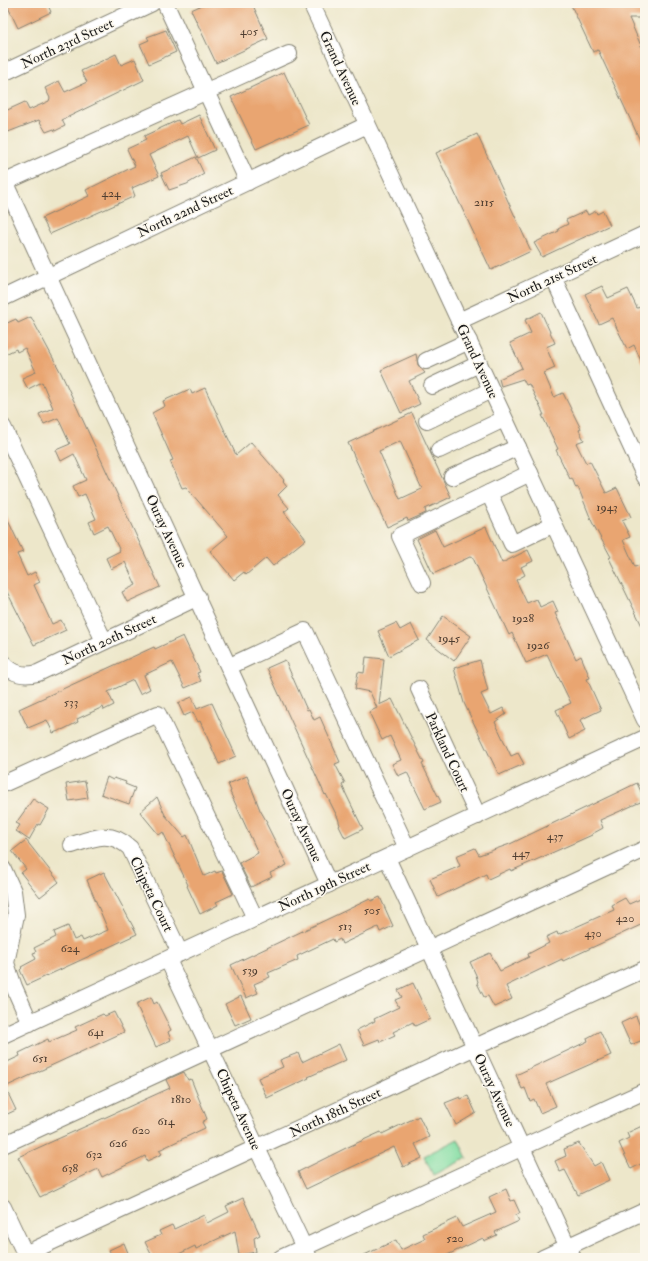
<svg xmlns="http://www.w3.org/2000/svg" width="648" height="1261" font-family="'IM FELL Double Pica',serif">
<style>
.green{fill:#85dea4;stroke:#507d60}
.building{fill:#e9a571;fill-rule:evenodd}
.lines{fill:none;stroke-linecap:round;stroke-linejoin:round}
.minor-casing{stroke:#848273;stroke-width:18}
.minor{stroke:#fff;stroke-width:16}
.labels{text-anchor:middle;stroke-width:3;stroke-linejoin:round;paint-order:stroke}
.number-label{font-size:12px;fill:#4f3e31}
.street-label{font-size:14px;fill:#1c1c1c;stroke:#fbf7ec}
</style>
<rect width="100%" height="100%" fill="#fbf7ec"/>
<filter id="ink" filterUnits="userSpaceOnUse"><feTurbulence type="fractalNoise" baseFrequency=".025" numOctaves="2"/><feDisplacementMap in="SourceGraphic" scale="8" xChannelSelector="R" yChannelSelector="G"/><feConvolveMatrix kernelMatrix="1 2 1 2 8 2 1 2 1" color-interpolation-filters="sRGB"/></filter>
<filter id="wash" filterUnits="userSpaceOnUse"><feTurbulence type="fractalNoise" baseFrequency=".012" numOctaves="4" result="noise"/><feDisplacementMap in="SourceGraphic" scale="16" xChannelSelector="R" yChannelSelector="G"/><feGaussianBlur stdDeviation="0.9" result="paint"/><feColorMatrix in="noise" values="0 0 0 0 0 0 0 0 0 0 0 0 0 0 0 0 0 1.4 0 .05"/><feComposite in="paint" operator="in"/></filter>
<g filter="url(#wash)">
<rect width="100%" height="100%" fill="#ede7ca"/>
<polygon class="green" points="458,1139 467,1158 433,1175 424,1156"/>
<g id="blocks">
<g class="building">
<polygon points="6,3 47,3 51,12 18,28"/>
<polygon points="207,3 252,3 268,39 216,63 191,10"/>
<polygon points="570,3 645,3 645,18 629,18 645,55 645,151 598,50 593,52"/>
<polygon points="166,30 176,52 149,64 140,44 149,40 147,37"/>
<polygon points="116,54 121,65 135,59 144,80 62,120 65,126 55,131 54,129 46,132 39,120 3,134 3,112 25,102 29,110 49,101 50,98 45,88 59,81 65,92 87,82 81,71"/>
<polygon points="284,72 309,125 256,149 231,97"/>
<polygon points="199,115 215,150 198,158 188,136 149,155 159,176 132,188 135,196 50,234 42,218 89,196 86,190 135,166 127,149 146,140 144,136 178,120 180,124"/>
<polygon points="477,134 531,251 491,270 436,153"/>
<polygon points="196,157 204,174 187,184 169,190 161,173"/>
<polygon points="586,211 588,215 596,211 597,214 603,211 610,225 542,257 534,243 559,231 558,229 568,224 566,220"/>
<polygon points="602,286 608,298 628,289 637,308 641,307 645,315 645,370 634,345 627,349 612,318 599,324 585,294"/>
<polygon points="541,312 555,343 546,347 555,368 544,373 554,397 563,393 581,429 579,430 584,440 576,443 586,463 590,461 606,493 617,488 631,517 622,521 630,537 623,540 635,567 642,564 645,570 645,632 609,558 611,557 592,522 578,487 576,488 572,478 570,479 556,450 558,449 542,415 544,415 529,384 526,385 523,379 501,386 499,379 522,368 510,343 531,333 525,320"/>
<polygon points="31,317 61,373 160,587 127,602 122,592 136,585 125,562 111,569 106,558 120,551 108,526 94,533 89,522 96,519 85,494 78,497 73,486 86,480 74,454 61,461 56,450 70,444 58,418 44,424 39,414 53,408 42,382 28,389 22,378 36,372 25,348 17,352 16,349 3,355 3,325 16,319 18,323"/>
<polygon points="416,354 418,365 425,373 409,381 420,404 401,413 381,370"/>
<polygon points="205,388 236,455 251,442 284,480 283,481 287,486 278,495 289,508 284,512 306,539 273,566 266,558 246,575 244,572 234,580 210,551 228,536 186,487 182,488 170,461 173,460 152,413 165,406 163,401 190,389 192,394"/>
<path d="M412,413l39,84 -26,12 1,4 -18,8 -1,-3 -20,9 -39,-84zM400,441l22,48 -22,10 -21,-48z"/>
<polygon points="3,510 23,552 17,554 27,576 35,572 40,582 34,585 52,624 61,620 66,630 34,645 3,584"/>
<polygon points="486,527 502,563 528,550 533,561 521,567 525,575 516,580 527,603 537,599 540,607 553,601 558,612 555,613 576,659 581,656 590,678 587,679 601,710 580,720 585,731 569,739 556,710 571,703 547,654 526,663 512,633 509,635 472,556 433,574 417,539 435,530 443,547"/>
<polygon points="443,616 471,636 454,661 427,640"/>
<polygon points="396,623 400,630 411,624 419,640 389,656 378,631"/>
<polygon points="183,636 200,672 197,673 201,681 185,688 172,662 144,675 150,689 140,694 133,680 108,692 114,705 104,710 103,707 77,719 78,722 64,729 53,733 47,720 28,728 19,709 154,647 155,649"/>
<polygon points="366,657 384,659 379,705 392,699 424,763 422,764 441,802 425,809 407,772 398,776 392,764 401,760 390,736 382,740 369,712 377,708 370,692 355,689 358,672 364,673"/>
<polygon points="285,660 307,710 309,709 314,720 320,717 340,762 335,764 345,783 342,785 346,794 363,829 345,838 339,826 340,825 338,818 326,794 325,795 267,668"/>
<polygon points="480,660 488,691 481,694 491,714 503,708 506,714 495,722 511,756 518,753 524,764 499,775 464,703 454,668"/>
<polygon points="192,697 197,709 212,703 236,756 219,764 200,721 198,722 193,712 184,716 178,703"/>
<polygon points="247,776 260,810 267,822 266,823 287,865 270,873 272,877 251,887 239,863 258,853 230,792 231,791 228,784"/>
<polygon points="107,777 113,780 114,778 126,782 125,784 135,788 129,804 101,794"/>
<polygon points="85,781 88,798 69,801 66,784"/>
<polygon points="637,783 645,800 600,820 603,828 592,834 592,835 511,871 510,869 488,879 486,874 438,897 430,879 460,866 456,856 475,848 479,855 510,844"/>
<polygon points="157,797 165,815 184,837 187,835 204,876 215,871 216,873 222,871 233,894 216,902 218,905 200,914 187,886 188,885 163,832 159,835 140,812"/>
<polygon points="33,799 49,809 40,825 38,824 29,840 16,831 20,825 16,823"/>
<polygon points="26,840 59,882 40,897 21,873 26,869 12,851"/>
<polygon points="104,872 137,934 27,985 20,970 22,968 21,967 36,959 33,953 36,952 34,948 56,937 54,932 68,926 74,940 81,937 83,941 108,930 87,880"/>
<polygon points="380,897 393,926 380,932 378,927 342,944 340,939 334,942 333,939 297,956 298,960 268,973 270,977 254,984 258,993 246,998 231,965 370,899 371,901"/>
<polygon points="645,897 645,923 563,961 562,959 506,986 512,999 494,1007 488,996 484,997 477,983 478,982 476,975 470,962 490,953 500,971 529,957 528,954 549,943 546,937 557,932 558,935 614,910 612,905 625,898 629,904"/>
<polygon points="413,983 430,1019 415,1026 413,1022 393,1032 395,1035 380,1042 379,1039 364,1045 357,1030 375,1021 374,1019 399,1007 395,1000 402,997 398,990"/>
<polygon points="241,996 251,1018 235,1025 225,1004"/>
<polygon points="151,997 154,1004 157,1002 171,1030 168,1032 171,1040 156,1047 136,1004"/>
<polygon points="114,1012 124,1032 5,1087 16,1110 3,1116 3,1064 20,1056 19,1053 48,1039 49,1042 77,1030 75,1027 103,1014 105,1016"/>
<polygon points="636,1016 645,1039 631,1045 621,1023"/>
<polygon points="600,1031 611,1055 546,1084 556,1106 540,1113 534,1099 530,1101 525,1088 522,1089 516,1075 588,1041 587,1038"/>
<polygon points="339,1044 346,1060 308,1077 309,1078 267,1098 258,1078 283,1067 280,1060 298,1053 302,1062"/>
<polygon points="184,1072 188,1080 191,1079 207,1119 202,1122 205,1128 159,1150 162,1154 147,1161 145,1156 102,1177 98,1169 40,1197 18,1157 170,1088 166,1080"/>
<polygon points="468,1096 476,1113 456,1125 445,1103 460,1097 461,1099"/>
<polygon points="419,1116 429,1137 415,1144 422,1158 403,1167 394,1147 306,1189 298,1172 346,1148 381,1132 382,1134"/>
<polygon points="642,1126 645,1134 645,1144 640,1146 645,1157 645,1162 631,1169 619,1143 629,1138 627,1133"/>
<polygon points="579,1143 594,1166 601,1162 609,1180 578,1195 565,1170 560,1172 555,1161 566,1156 564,1149"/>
<polygon points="506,1189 511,1201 514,1200 520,1213 516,1215 519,1221 495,1232 497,1235 484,1241 483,1238 441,1258 358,1258 396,1240 401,1250 425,1239 423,1234 457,1218 462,1227 496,1212 489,1197"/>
<polygon points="243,1198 260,1235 254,1238 256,1252 239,1255 235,1231 196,1249 195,1246 171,1258 153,1258 145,1242 161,1235 159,1231 172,1225 174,1229 204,1215 207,1223 229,1212 226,1206"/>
<polygon points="124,1243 130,1258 113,1258 109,1250"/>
</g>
</g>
</g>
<g filter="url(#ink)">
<use href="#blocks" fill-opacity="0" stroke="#848273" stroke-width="1"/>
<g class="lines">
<defs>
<g id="minor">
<polyline points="165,3 248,182"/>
<polyline points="311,3 645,720"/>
<polyline points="3,73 152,3"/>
<polyline points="3,179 329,884"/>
<polyline points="3,183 289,54"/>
<polyline points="553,277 645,477"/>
<polyline points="3,298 367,125"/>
<polyline points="459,321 645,234"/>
<polyline points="426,361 469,341"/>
<polyline points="432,386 479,364"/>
<polyline points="427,421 491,390"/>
<polyline points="3,427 104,641"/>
<polyline points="439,450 504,419"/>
<polyline points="530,473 489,493 512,544 554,524"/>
<polyline points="452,477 518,447"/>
<polyline points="422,583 400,536 489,493"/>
<path d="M3,663c11,12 21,13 35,10l160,-76"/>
<polyline points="230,666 305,631 407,848"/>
<polyline points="419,689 478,816"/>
<polyline points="3,784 158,714 255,918"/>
<path d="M72,845c23,-8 39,-15 58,3l50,105"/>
<polyline points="387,858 573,1258"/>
<polyline points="3,869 13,891 16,915 6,963 14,987 30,1023"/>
<polyline points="168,960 309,1258"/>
<polyline points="3,1035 645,738"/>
<polyline points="3,1145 645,849"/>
<polyline points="3,1207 27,1258"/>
<polyline points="25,1254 645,969"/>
<polyline points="281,1258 645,1091"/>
<polyline points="543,1258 645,1211"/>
</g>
</defs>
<use href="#minor" class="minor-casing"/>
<use href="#minor" class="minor"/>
</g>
</g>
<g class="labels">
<g class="number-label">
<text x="249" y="35">405</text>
<text x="111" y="197">424</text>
<text x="484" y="206">2115</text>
<text x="607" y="511">1943</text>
<text x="523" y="622">1928</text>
<text x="449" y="642">1945</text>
<text x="538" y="649">1926</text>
<text x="71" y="706">533</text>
<text x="555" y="840">437</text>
<text x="521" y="857">447</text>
<text x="372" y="914">505</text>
<text x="625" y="922">420</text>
<text x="345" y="930">513</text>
<text x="593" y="937">430</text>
<text x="70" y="952">624</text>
<text x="250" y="974">539</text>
<text x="96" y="1036">641</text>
<text x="40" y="1062">651</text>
<text x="181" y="1103">1810</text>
<text x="166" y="1125">614</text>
<text x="141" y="1134">620</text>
<text x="118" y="1147">626</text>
<text x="94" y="1158">632</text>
<text x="70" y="1172">638</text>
<text x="455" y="1242">520</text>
</g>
<g class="street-label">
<text transform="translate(67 43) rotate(-25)" y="5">North 23rd Street</text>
<text transform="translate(341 68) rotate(65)" y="5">Grand Avenue</text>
<text transform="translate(185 211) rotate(-25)" y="5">North 22nd Street</text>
<text transform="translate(552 278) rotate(-25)" y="5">North 21st Street</text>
<text transform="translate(478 361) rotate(65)" y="5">Grand Avenue</text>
<text transform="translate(167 531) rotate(65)" y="5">Ouray Avenue</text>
<text transform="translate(109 639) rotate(-25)" y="5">North 20th Street</text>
<text transform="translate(448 752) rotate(65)" y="5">Parkland Court</text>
<text transform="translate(302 825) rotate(65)" y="5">Ouray Avenue</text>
<text transform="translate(324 886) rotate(-25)" y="5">North 19th Street</text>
<text transform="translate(152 894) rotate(64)" y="5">Chipeta Court</text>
<text transform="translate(495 1090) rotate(65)" y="5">Ouray Avenue</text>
<text transform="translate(239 1109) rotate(65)" y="5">Chipeta Avenue</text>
<text transform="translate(335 1112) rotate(-25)" y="5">North 18th Street</text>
</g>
</g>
<rect width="648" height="1261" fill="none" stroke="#fbf7ec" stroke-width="16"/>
</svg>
